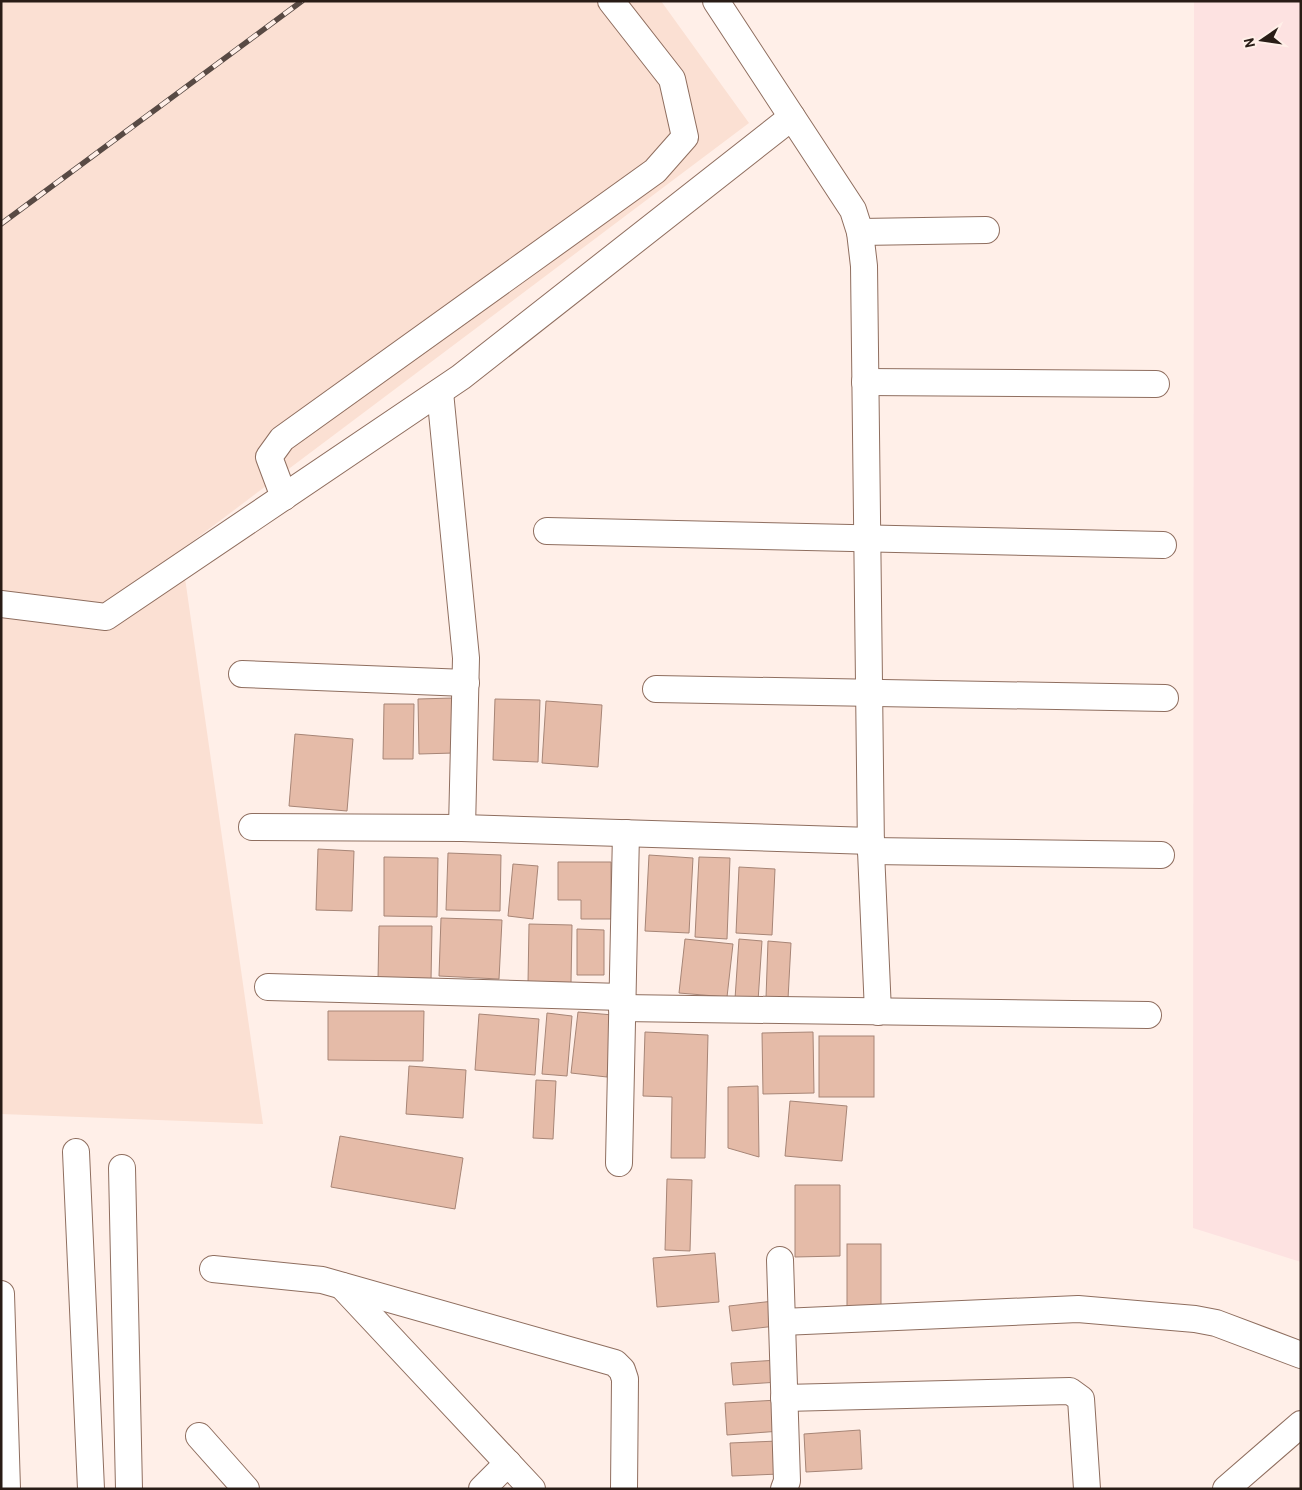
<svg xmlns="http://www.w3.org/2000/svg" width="1302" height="1490" font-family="Barlow,sans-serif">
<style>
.industrial{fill:#fde2e1}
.built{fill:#fbe0d3}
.building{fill:#e5bba8;stroke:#a78576}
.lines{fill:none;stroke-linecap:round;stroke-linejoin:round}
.street-casing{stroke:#8f6e5f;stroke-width:28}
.street{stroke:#fff;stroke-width:26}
.rail-casing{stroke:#584a44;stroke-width:5.5}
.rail{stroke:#ffefe8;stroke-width:4;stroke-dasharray:11;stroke-linecap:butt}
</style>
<rect width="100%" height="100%" fill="#ffefe8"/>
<polygon class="industrial" points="1194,1 1301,1 1301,1262 1193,1228"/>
<polygon class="built" points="1,1 661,1 749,123 181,550 263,1124 1,1114"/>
<g class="building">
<polygon points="453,698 454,753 419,754 418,699"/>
<polygon points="495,699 540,700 538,762 493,760"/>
<polygon points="546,701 602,705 598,767 542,763"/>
<polygon points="384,704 414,704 413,759 383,759"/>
<polygon points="295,734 353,739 347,811 289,806"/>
<polygon points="318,849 354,851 352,911 316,910"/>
<polygon points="448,853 501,855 500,911 446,910"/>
<polygon points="649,855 693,858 689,933 645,931"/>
<polygon points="384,857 438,858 437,917 384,916"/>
<polygon points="699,857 730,858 727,939 695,937"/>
<polygon points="558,862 611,862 611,919 581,919 581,900 558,900"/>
<polygon points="513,864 538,866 533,919 508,916"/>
<polygon points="739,867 775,869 772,935 736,933"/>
<polygon points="441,918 502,920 499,979 439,976"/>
<polygon points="529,924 572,925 571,983 528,983"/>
<polygon points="379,926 432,926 431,981 378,980"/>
<polygon points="577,929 604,930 604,975 577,975"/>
<polygon points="685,939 733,944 727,997 679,993"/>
<polygon points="739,939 762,941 758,1001 735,999"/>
<polygon points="768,941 791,943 788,999 766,998"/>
<polygon points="328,1011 424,1011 423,1061 328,1060"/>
<polygon points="578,1012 613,1015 607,1077 571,1073"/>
<polygon points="547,1013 572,1016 567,1076 542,1074"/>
<polygon points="479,1014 539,1019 535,1075 475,1070"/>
<polygon points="645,1032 708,1035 705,1158 671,1158 672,1097 643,1096"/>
<polygon points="813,1032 814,1093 763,1094 762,1033"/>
<rect x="819" y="1036" width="55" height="61"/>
<polygon points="409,1066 466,1070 463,1118 406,1114"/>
<polygon points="536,1080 556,1081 553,1139 533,1138"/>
<polygon points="758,1086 759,1157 728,1148 728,1087"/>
<polygon points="790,1101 847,1106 842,1161 785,1156"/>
<polygon points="340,1136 463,1158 455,1209 331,1187"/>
<polygon points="667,1179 692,1180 690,1251 665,1250"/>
<polygon points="795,1185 840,1185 840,1256 795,1257"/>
<rect x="847" y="1244" width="34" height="64"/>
<polygon points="715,1253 719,1302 657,1307 653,1258"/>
<polygon points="774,1301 776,1326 732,1331 729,1306"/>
<polygon points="778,1360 779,1382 733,1385 731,1363"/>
<polygon points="778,1400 781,1431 727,1435 725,1403"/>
<polygon points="860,1430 862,1469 806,1472 804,1434"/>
<polygon points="778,1441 779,1474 732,1476 730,1443"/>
</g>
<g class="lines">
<defs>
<g id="street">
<polyline points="716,1 853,210 860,232 864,266 871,851 878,1012"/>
<polyline points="860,232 986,230"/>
<polyline points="865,382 1156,384"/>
<polyline points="440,392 466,658 462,828"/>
<polyline points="284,497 269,457 282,439 655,171 685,137 672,79 611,1"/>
<polyline points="547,531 1163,545"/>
<polyline points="1,604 106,617 461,377 792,117"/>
<polyline points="242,674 466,683"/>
<polyline points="656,689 1165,698"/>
<polyline points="252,827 462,828 871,841"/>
<polyline points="871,851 1161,855"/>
<polyline points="268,987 622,997"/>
<polyline points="622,1008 1148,1015"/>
<polyline points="76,1152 91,1489"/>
<polyline points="619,1163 626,833"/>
<polyline points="122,1168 129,1489"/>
<polyline points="780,1260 787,1481 784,1489"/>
<polyline points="213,1269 322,1280 615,1363 622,1370 625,1379 624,1489"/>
<polyline points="342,1286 532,1489"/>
<polyline points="1,1294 7,1489"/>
<polyline points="782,1322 1078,1309 1195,1319 1216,1323 1301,1355"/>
<polyline points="784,1398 1070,1391 1081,1399 1087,1489"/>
<polyline points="199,1436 246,1489"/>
<polyline points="482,1489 508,1463"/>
<polyline points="1226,1489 1301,1424"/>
</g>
</defs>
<use href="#street" class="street-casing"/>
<use href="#street" class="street"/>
<defs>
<polyline id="rail" points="1,224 302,1"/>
</defs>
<use href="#rail" class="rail-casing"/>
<use href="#rail" class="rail"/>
</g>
<rect width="1302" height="1490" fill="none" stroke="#291c16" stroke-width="5"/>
<g transform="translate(1262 40) rotate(257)" stroke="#ffefe8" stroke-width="4" paint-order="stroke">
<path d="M0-4L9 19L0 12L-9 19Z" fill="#291c16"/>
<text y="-8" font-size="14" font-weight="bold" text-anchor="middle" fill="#291c16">N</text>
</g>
</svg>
